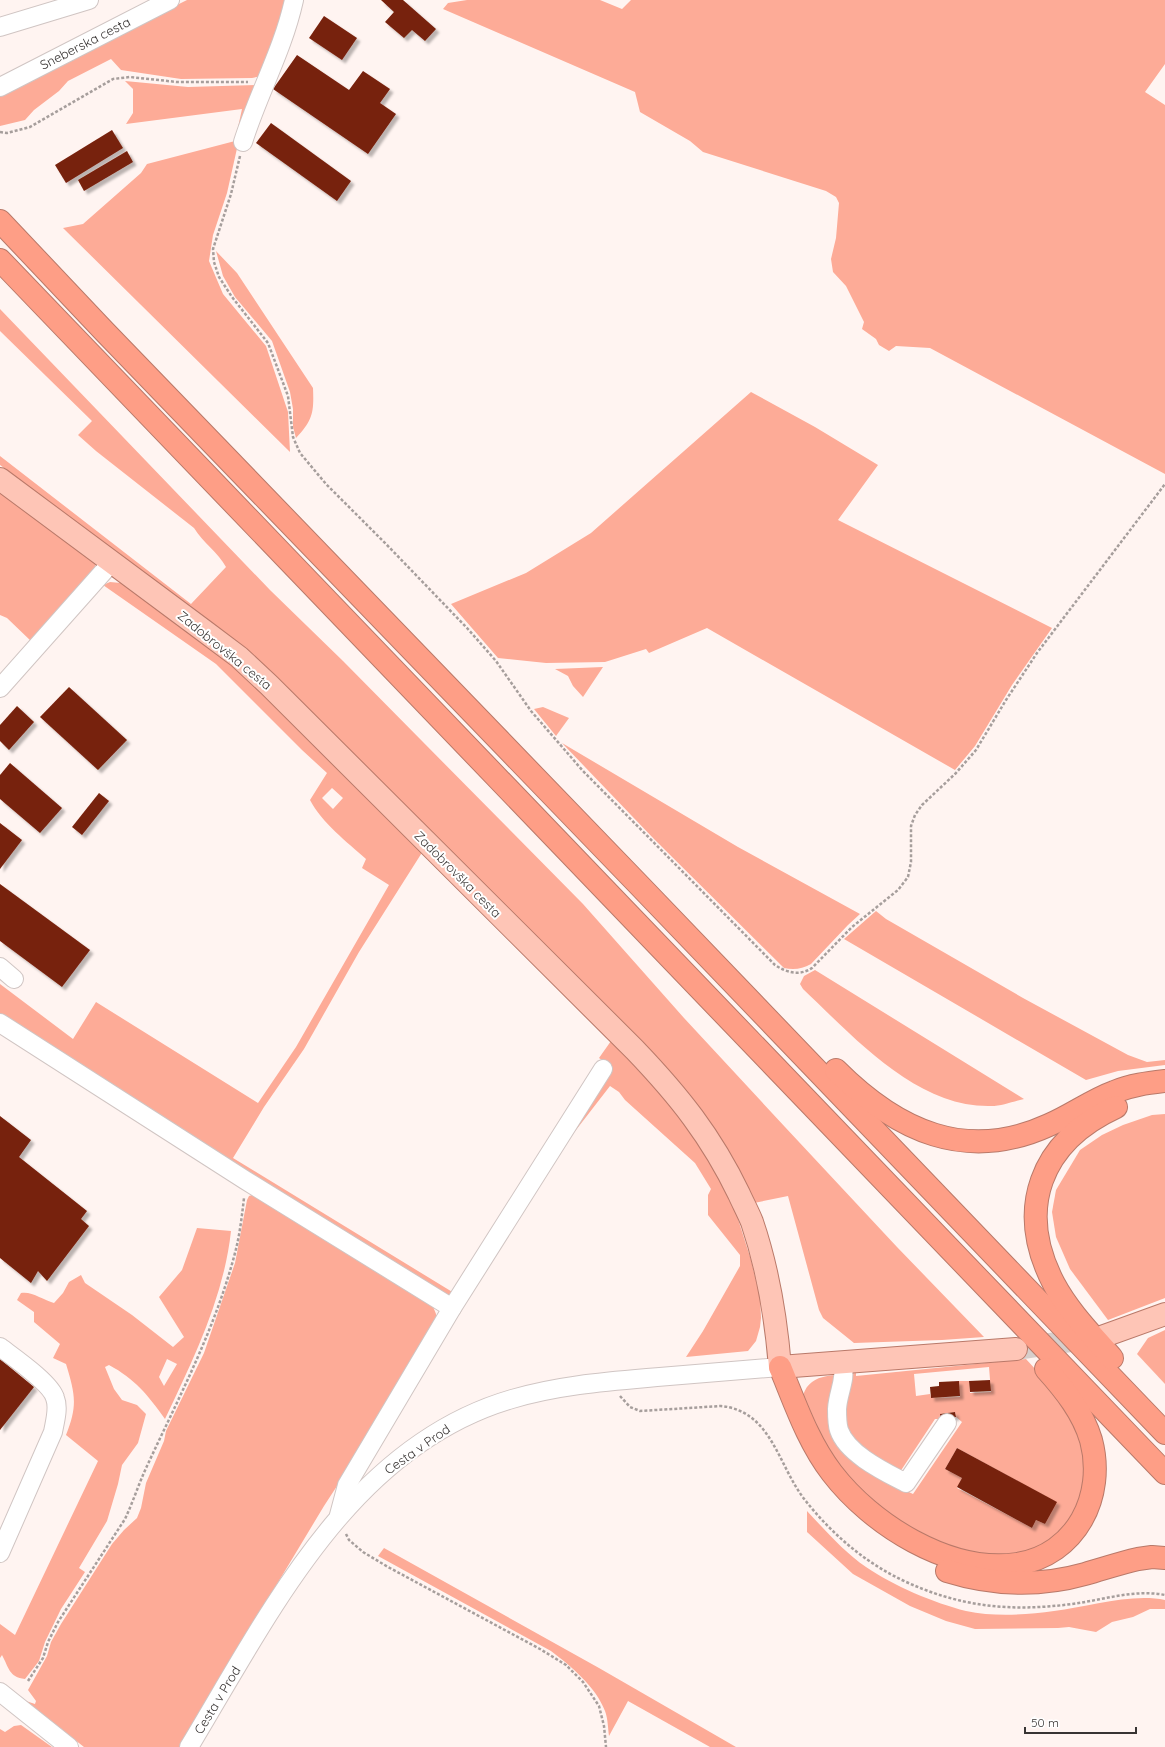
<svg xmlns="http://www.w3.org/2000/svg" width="1165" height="1747" font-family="Quicksand,sans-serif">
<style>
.green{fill:#fdab97;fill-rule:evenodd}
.building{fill:#77200a;filter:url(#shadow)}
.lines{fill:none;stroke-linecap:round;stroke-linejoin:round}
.major-tunnel{stroke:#d7cecb;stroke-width:22;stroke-dasharray:22 11;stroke-linecap:butt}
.minor-casing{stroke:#d0c5c3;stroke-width:20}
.major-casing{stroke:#b97969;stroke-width:24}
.highway-casing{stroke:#b97969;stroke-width:24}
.path{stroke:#a69e9c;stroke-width:2.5;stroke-dasharray:3 2;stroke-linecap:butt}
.minor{stroke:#fff;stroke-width:18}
.major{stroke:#fec5b6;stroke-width:22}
.highway{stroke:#fe9e86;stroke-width:22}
.labels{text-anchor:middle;stroke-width:4;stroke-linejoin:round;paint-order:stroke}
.street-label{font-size:13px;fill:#383433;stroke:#fff}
</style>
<defs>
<filter id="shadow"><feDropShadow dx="3.5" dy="3.5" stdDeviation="1" flood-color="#0004"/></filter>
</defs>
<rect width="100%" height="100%" fill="#fff4f1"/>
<g class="green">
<polygon points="187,0 290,0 262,76 252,78 181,79 121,70 111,59 68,81 59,91 34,110 25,120 0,126 0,97 81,53"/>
<polygon points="467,0 600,0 622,9 631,0 1165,0 1165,64 1145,92 1165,105 1165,474 930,348 896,346 889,351 879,345 876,339 862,329 864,322 846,286 833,272 831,259 836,238 839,203 836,197 826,191 703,152 690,141 640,112 635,92 443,9 448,3"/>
<polygon points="125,81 188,87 258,85 238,144 227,193 213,235 209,261 223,294 266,346 288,412 290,452 63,228 83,224 141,173 147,164 235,141 242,109 126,124 133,113 133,89"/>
<path d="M216,251l21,22 76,115c1,24 0,32 -17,50l-3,-11v-18l-3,-17 -18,-51 -37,-44 -12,-21z"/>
<path d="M0,309l270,281 73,71 240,243 101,114 101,109 112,120 87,90 -42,3 -88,3 -31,-25 -4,-8 -31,-114 -34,7 -36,-69 -19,-26 -144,-152 -472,-428 -83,-63v-9l191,148 35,-37c-8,-15 -23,-24 -32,-39l-98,-77 -18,-16 14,-14 -92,-90z"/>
<polygon points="751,392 815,427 878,465 838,520 1052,628 1012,685 975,746 955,770 707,628 649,653 646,649 605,662 546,663 498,658 451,604 526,573 591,533"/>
<polygon points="0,490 95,562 96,571 32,642 7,618 0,615"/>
<path d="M110,582l11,1 121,89 181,179 -64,101 -55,97 -40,58 -31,51 221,135 -6,6 -448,-281v-34l73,55 23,-37 162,101 38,-56 93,-162 -27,-17 4,-9c-19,-17 -44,-36 -56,-59l17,-27 -25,-23 -86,-86 -113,-79zM332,788l11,10 -10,11 -11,-11z"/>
<polygon points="603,667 583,697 573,686 568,676 555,669"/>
<polygon points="543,707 569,718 556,736 534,709"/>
<path d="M562,743l176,104 122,67 -12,11 -37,39c-9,5 -17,6 -27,4l-130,-129z"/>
<polygon points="876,911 886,919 1023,998 1128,1055 1147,1062 1165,1060 1165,1065 1118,1071 1086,1080 844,939"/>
<path d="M815,970l209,129c-10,2 -22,7 -33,7 -75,2 -138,-70 -188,-117l-3,-5 4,-8z"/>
<polygon points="611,1041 687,1122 732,1200 751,1260 760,1297 761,1318 760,1327 756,1341 748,1351 686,1357 703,1331 740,1266 740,1255 708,1215 708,1195 711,1189 695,1163 625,1100 619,1092 610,1086 569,1139 611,1066 599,1058"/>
<polygon points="1165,1114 1165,1298 1108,1320 1070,1269 1056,1237 1052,1212 1056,1190 1080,1150 1102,1135 1123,1125 1152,1115"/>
<polygon points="255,1194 432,1304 436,1314 436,1321 374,1429 324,1506 179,1747 84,1747 26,1701 35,1704 36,1701 28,1690 47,1656 51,1642 61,1624 112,1544 124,1530 137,1518 141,1508 146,1483 164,1441 166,1431 204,1353 235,1263 247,1200 249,1196"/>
<path d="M197,1228l34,3c-7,66 -38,129 -66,188 -17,-24 -30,-40 -56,-54l-4,2 9,22 8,11 15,5 9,9 -8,29 -16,22 -4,19 -11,37 -28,47 6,4 -24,37 -16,33 -6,19 -14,18c-16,-2 -16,-11 -23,-24l-2,3v-34l15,11 83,-174 -32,-26c12,-30 9,-41 0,-71l-13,-6 7,-14 -26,-22v-10l-17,-12 4,-7c11,-2 22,7 33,10l9,-10 6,-11 12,-7 4,8 47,32 41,32 11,-10 -25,-40 23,-27zM167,1359l10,5 -13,22 -5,-9z"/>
<polygon points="1165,1330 1165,1384 1137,1354 1148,1338"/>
<path d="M1026,1359l11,12 2,-1 44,67 4,52 -24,46 -42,21 -41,1 -69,-24 -72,-61 -37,-72c5,-28 31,-24 54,-27v3zM989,1367l2,25 -21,1 -1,-12h-10l1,16 -29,1 -1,-4 -14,2 -2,-22zM955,1412l1,5 6,5 -49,72 -21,-10 43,-65h6l-1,-5zM957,1448l99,54 -11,22 -9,-4 -4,8 -75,-40 5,-10 -17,-9z"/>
<path d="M807,1511c18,19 37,41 59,56 28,19 68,36 100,44 28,6 60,4 88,0 34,-4 77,-18 111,-11v9h-15l-17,8 -21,5 -16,10 -27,-5 -11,1 -83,1 -29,-8 -36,-15 -57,-32 -46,-42z"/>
<path d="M384,1548l215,120 137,79h-26l-82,-46 -19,35c-1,-7 -1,-17 -4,-25 -9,-24 -34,-45 -54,-60l-173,-95z"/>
<polygon points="21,1725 52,1747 0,1747 0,1729 5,1732 14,1726"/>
</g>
<g class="building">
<polygon points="381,0 403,0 436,29 425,41 412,30 404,38 385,22 394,12"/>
<polygon points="324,16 357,38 342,60 309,38"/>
<polygon points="297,55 349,90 363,71 390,89 380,103 396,114 368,154 273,89"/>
<polygon points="271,123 351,181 337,201 256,143"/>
<polygon points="112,130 123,148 66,183 55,165"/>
<polygon points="127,151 133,162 84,191 78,180"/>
<polygon points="69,687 127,740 98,770 40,717"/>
<polygon points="17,706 34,722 9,750 0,741 0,725"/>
<polygon points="10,763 62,808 40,833 0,799 0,775"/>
<polygon points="99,793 109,801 82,835 72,827"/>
<polygon points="0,823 22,840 0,869"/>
<polygon points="0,884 90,950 62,987 0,941"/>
<polygon points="0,1116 31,1140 19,1157 87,1211 81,1219 89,1226 47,1281 38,1271 31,1283 0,1258"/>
<polygon points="0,1359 34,1387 0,1430"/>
<polygon points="990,1380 991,1391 970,1392 969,1381"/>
<polygon points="959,1381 960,1396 931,1398 930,1387 939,1386 939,1382"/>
<polygon points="955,1412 956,1417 941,1419 940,1414"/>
<polygon points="957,1448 1057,1502 1045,1524 1036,1520 1032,1528 957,1487 962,1478 945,1469"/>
</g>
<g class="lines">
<polyline class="major-tunnel" points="1016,1349 1091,1338"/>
<defs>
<g id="minor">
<polyline points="0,27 89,0"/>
<polyline points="0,87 170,0"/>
<path d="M243,142c15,-48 40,-92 51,-142"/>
<polyline points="0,688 112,562"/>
<polyline points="0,967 14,979"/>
<polyline points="0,1023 245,1180 452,1308"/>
<path d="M0,1347c13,10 51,36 55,51 4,10 0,23 -2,34l-53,121"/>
<path d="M843,1363c3,18 -5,29 -6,46 0,6 0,15 2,21 8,24 46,42 67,53l41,-60"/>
<polyline points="339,1515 347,1485 452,1308 603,1069"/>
<polyline points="0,1692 69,1747"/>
<path d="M189,1747c81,-134 161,-301 323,-348 44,-13 89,-17 135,-21 44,-4 88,-7 133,-11"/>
</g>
<g id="major">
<path d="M0,479l203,151 36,27 30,28 366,365c44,46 76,86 104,144 4,9 9,18 13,28 16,47 24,96 28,145l236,-18"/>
<polyline points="1104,1336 1165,1314"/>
</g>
<g id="highway">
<polyline points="0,221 104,331 640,886 1165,1433"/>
<polyline points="0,260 1165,1473"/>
<path d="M836,1070c61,61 130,93 213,55 23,-10 43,-25 65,-33 17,-7 34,-9 51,-11"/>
<path d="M1112,1358c-20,-23 -43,-46 -58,-74 -39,-75 -14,-142 62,-177"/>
<path d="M780,1367c15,36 28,75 52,106 39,51 117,101 185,91 59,-9 89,-68 74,-124 -8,-27 -26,-50 -45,-71"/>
<path d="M947,1571c45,14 92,16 138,3 18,-5 35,-11 53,-15l14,-2 13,1"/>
</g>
</defs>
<use href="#minor" class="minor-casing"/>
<use href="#major" class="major-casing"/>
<use href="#highway" class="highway-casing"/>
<g class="path">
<polyline points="0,132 7,133 30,127 113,79 130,77 177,82 248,82"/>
<path d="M240,156l-9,38 -18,55 1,13 5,15 13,20 36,46 20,53 5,41 7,16 26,31 61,61 80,83 29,33 35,50 52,60 192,194c12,8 25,11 37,3l40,-41 46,-37 10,-13 3,-15v-36l4,-11 7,-10 34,-32 20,-23 30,-50 31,-47 128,-169"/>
<path d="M620,1396l10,11 10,4 81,-5c51,5 57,60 84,94 25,32 59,62 97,80 57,27 108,32 170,24 31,-4 62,-15 93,-9"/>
<polyline points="346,1534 349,1540 363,1552 388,1567 540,1649 566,1665 583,1682 599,1706 604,1726 606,1747"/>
<path d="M28,1681l15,-23 5,-16 10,-20 67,-103c8,-17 14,-36 22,-53 33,-71 70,-141 89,-217 4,-16 6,-34 8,-51"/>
</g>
<use href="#minor" class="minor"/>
<use href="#major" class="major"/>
<use href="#highway" class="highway"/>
</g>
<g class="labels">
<g class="street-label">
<text transform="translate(85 43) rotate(-27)" y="5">Sneberska cesta</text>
<text transform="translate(225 650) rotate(39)" y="5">Zadobrovška cesta</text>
<text transform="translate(458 874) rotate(45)" y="5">Zadobrovška cesta</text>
<text transform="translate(417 1449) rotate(-35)" y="5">Cesta v Prod</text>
<text transform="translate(217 1700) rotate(-59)" y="5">Cesta v Prod</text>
</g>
</g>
<path d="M1025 1727v6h111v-6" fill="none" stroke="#383433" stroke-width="2"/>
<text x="1031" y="1727" font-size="12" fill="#383433" stroke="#ffffff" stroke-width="3" paint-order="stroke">50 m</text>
</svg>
